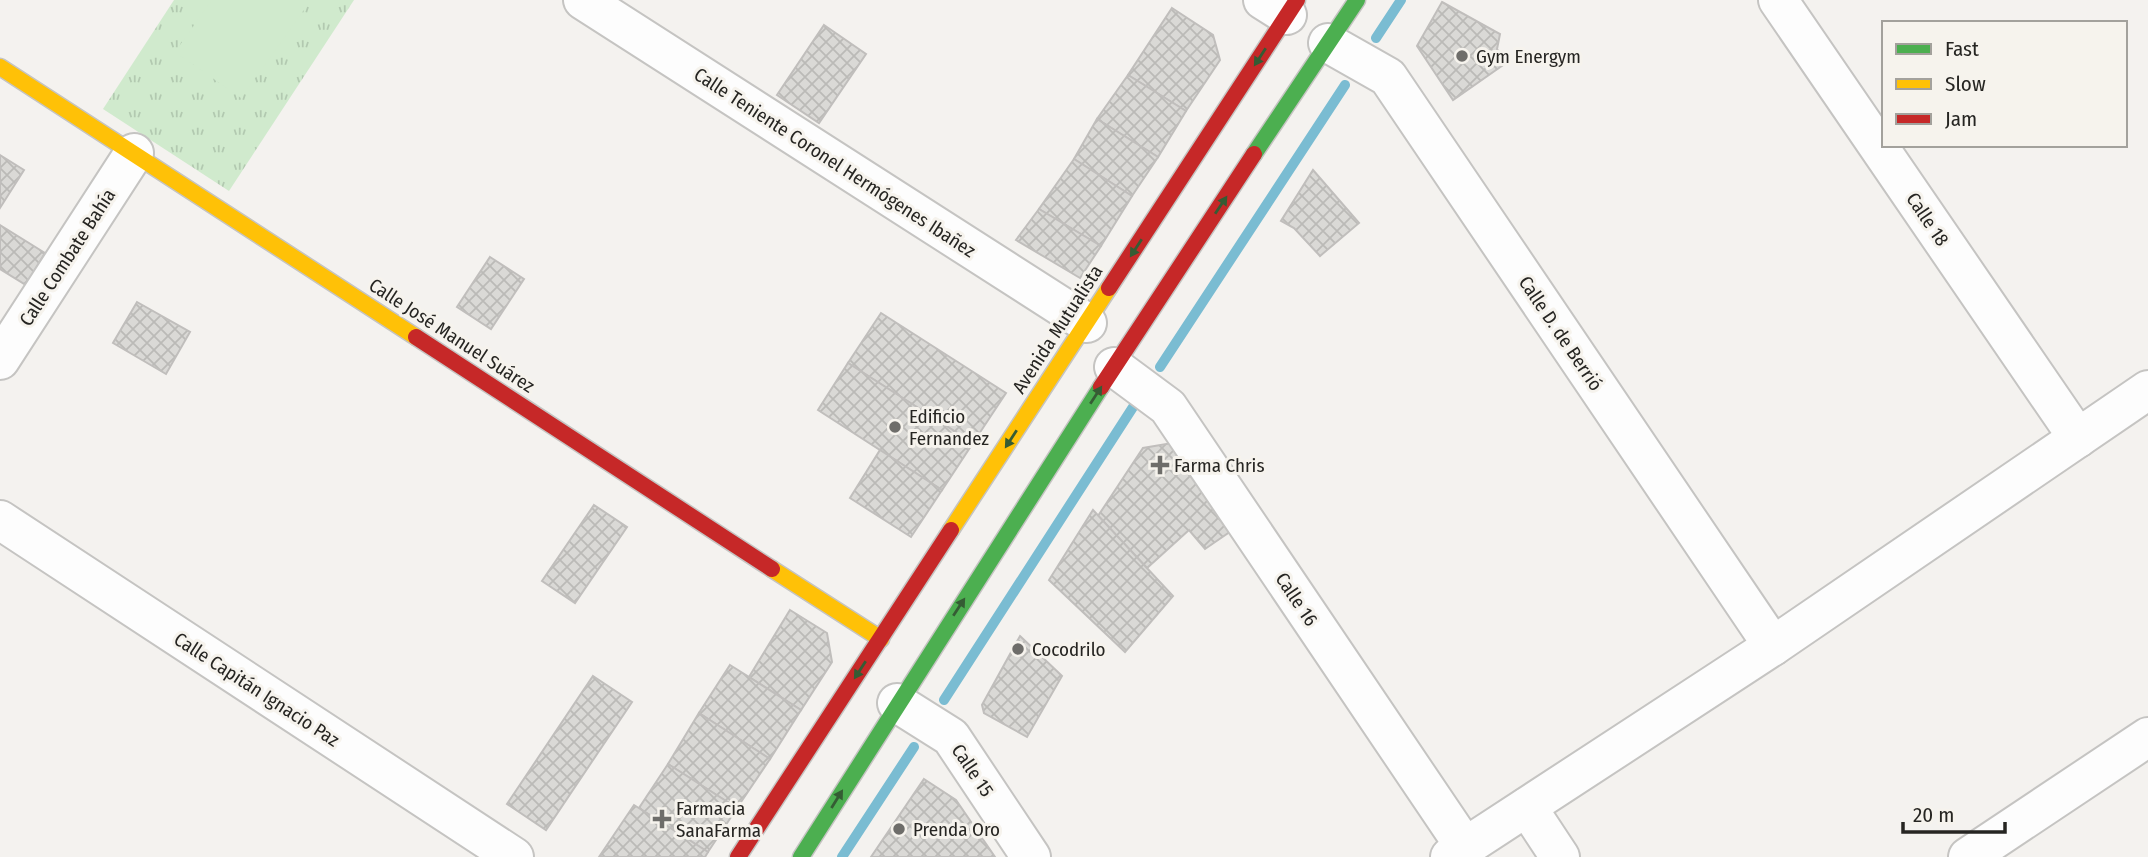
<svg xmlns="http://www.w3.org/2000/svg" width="2148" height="857" font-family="'Fira Sans Condensed',sans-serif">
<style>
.park{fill:url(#park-tufts)}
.pitch{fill:#d0eacd}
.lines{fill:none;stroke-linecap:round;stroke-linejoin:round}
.stream{stroke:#7abcd2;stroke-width:10}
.building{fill:url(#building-cross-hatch);stroke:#c0bebc;stroke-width:2}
.street-casing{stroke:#c5c4c2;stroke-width:42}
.fast-casing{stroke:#c5c4c2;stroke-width:19}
.slow-casing{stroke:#c5c4c2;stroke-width:19}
.jam-casing{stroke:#c5c4c2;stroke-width:19}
.street{stroke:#fdfdfd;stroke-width:38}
.fast{stroke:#4caf50;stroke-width:16}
.slow{stroke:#ffc107;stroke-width:16}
.jam{stroke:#c62828;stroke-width:16}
.oneway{fill:#355c34}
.poi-dot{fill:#6e6d6a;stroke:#f6f3ed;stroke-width:2.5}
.labels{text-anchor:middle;stroke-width:6;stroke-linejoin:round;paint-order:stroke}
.poi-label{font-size:19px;fill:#262522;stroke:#f6f3ed;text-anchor:start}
.street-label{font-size:19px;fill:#262522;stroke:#f6f3ed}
</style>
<defs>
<pattern id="park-tufts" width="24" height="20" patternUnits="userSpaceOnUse" patternTransform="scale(1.75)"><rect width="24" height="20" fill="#d0eacd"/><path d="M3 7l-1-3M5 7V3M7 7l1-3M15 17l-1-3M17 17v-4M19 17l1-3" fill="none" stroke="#b2c9b0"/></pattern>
<pattern id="building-cross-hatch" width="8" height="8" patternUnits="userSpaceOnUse" patternTransform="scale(1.75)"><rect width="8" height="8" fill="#dad9d6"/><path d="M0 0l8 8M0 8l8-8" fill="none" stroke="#bbbab7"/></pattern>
</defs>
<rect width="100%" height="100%" fill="#f4f2ef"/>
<polygon class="park" points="174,0 354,0 229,191 103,109"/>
<polygon class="pitch" points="212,0 311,0 241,98 175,52"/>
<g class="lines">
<g class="stream">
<polyline points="1376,38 1401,0"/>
<polyline points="1160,367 1345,85"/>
<polyline points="944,700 1135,404"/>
<polyline points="842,857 914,747"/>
</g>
</g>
<g class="building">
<polygon points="1442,2 1500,34 1497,49 1506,63 1453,100 1417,46"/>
<polygon points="1172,8 1213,35 1220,60 1186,111 1128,75"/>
<polygon points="824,25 866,54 819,123 777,95"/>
<polygon points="1128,75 1186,111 1158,157 1097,119"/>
<polygon points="1097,119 1158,157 1132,196 1074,159"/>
<polygon points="0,155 24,170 0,208"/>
<polygon points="1074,159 1132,196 1101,246 1039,209"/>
<polygon points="1313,170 1359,223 1320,256 1294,228 1281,221"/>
<polygon points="1039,209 1101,246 1080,278 1016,240"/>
<polygon points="0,225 45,253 26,285 0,269"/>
<polygon points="490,257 524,279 491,329 457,307"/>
<polygon points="137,302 190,332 166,374 113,343"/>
<polygon points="881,313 1006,393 973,443 848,363"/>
<polygon points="848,363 973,443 942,490 818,410"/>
<polygon points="1172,443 1234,529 1205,549 1189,530 1147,568 1098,516 1143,448"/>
<polygon points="880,450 942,490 911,537 850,498"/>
<polygon points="594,505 627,527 575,603 542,581"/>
<polygon points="1093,510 1173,596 1125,652 1049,580"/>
<polygon points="790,610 827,633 832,662 801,710 749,677"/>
<polygon points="1020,636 1062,676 1027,737 984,713 982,705"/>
<polygon points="730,665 801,710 770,759 699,713"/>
<polygon points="593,676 632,702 546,830 507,804"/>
<polygon points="699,713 770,759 737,808 668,764"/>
<polygon points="668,764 737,808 708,852 639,808"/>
<polygon points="924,779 956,800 995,857 871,857"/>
<polygon points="634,805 708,852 705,857 599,857"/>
</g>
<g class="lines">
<defs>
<g id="street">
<polyline points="583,0 1087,323"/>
<polyline points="1263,0 1287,15"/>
<polyline points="1778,0 2078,438"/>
<polyline points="1328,43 1388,77 1773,646"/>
<polyline points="0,360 134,153"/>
<polyline points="1114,367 1168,407 1465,847"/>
<polyline points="0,520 514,857"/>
<polyline points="897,703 951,737 1031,857"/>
<polyline points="1527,807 1560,857"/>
<polyline points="1450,857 1773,646 2148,390"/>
<polyline points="1968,857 2148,737"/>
</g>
<g id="fast">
<polyline points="1254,154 1357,0"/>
<polyline points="801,857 1101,387"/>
</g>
<g id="slow">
<polyline points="0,67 416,337"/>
<polyline points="951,530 1109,288"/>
<polyline points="772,569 881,639"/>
</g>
<g id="jam">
<polyline points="1109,288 1297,0"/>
<polyline points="416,337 772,569"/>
<polyline points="1101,387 1254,154"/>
<polyline points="738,857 951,530"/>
</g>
</defs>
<use href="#street" class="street-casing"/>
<use href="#fast" class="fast-casing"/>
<use href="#slow" class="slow-casing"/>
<use href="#jam" class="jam-casing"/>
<use href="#street" class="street"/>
<use href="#fast" class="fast"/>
<use href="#slow" class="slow"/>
<use href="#jam" class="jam"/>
</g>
<defs><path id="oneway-solid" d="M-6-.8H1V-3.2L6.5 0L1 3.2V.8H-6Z" transform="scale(1.75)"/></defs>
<g class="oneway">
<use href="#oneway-solid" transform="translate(1260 57) rotate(123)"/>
<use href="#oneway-solid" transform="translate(1221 205) rotate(-56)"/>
<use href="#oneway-solid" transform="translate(1136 248) rotate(123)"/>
<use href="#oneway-solid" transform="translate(1096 395) rotate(-57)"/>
<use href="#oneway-solid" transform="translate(1011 439) rotate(123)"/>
<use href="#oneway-solid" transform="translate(959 607) rotate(-57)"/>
<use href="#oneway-solid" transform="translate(860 670) rotate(123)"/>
<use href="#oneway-solid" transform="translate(837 799) rotate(-58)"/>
</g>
<g class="poi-dot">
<circle cx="1462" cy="56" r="7"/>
<circle cx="895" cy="427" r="7"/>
<path d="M1156.5 454.5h7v7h7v7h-7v7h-7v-7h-7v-7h7z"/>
<circle cx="1018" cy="649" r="7"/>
<path d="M658.5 808.5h7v7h7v7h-7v7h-7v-7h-7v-7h7z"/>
<circle cx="899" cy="829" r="7"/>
</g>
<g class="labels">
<g class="poi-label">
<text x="1476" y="63">Gym Energym</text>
<text x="909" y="423">Edificio<tspan x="909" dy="22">Fernandez</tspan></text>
<text x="1174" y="472">Farma Chris</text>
<text x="1032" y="656">Cocodrilo</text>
<text x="676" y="815">Farmacia<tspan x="676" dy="22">SanaFarma</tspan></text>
<text x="913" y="836">Prenda Oro</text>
</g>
<g class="street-label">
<text transform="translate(835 162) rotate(33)" y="7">Calle Teniente Coronel Hermógenes Ibañez</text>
<text transform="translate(1928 219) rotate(56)" y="7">Calle 18</text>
<text transform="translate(67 257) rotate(-57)" y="7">Calle Combate Bahía</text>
<text transform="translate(1057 329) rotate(-57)" y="7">Avenida Mutualista</text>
<text transform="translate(1561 333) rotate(56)" y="7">Calle D. de Berrió</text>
<text transform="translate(452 335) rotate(33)" y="7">Calle José Manuel Suárez</text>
<text transform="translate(1297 599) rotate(56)" y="7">Calle 16</text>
<text transform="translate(257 689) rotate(33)" y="7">Calle Capitán Ignacio Paz</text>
<text transform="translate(973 770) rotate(56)" y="7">Calle 15</text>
</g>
</g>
<rect x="1882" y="21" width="245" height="126" fill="#f6f3ed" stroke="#a3a19c" stroke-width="2"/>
<rect x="1896" y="44" width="35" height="10" fill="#4caf50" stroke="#a3a19c" stroke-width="2"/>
<text x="1945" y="56" font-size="21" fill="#262522">Fast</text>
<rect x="1896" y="79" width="35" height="10" fill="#ffc107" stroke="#a3a19c" stroke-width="2"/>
<text x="1945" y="91" font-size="21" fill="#262522">Slow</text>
<rect x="1896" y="114" width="35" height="10" fill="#c62828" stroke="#a3a19c" stroke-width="2"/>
<text x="1945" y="126" font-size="21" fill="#262522">Jam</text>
<path d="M1903 822v10h102v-10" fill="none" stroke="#262522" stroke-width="3.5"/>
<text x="1913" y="822" font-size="21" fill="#262522" stroke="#f6f3ed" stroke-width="5" paint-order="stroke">20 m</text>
</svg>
